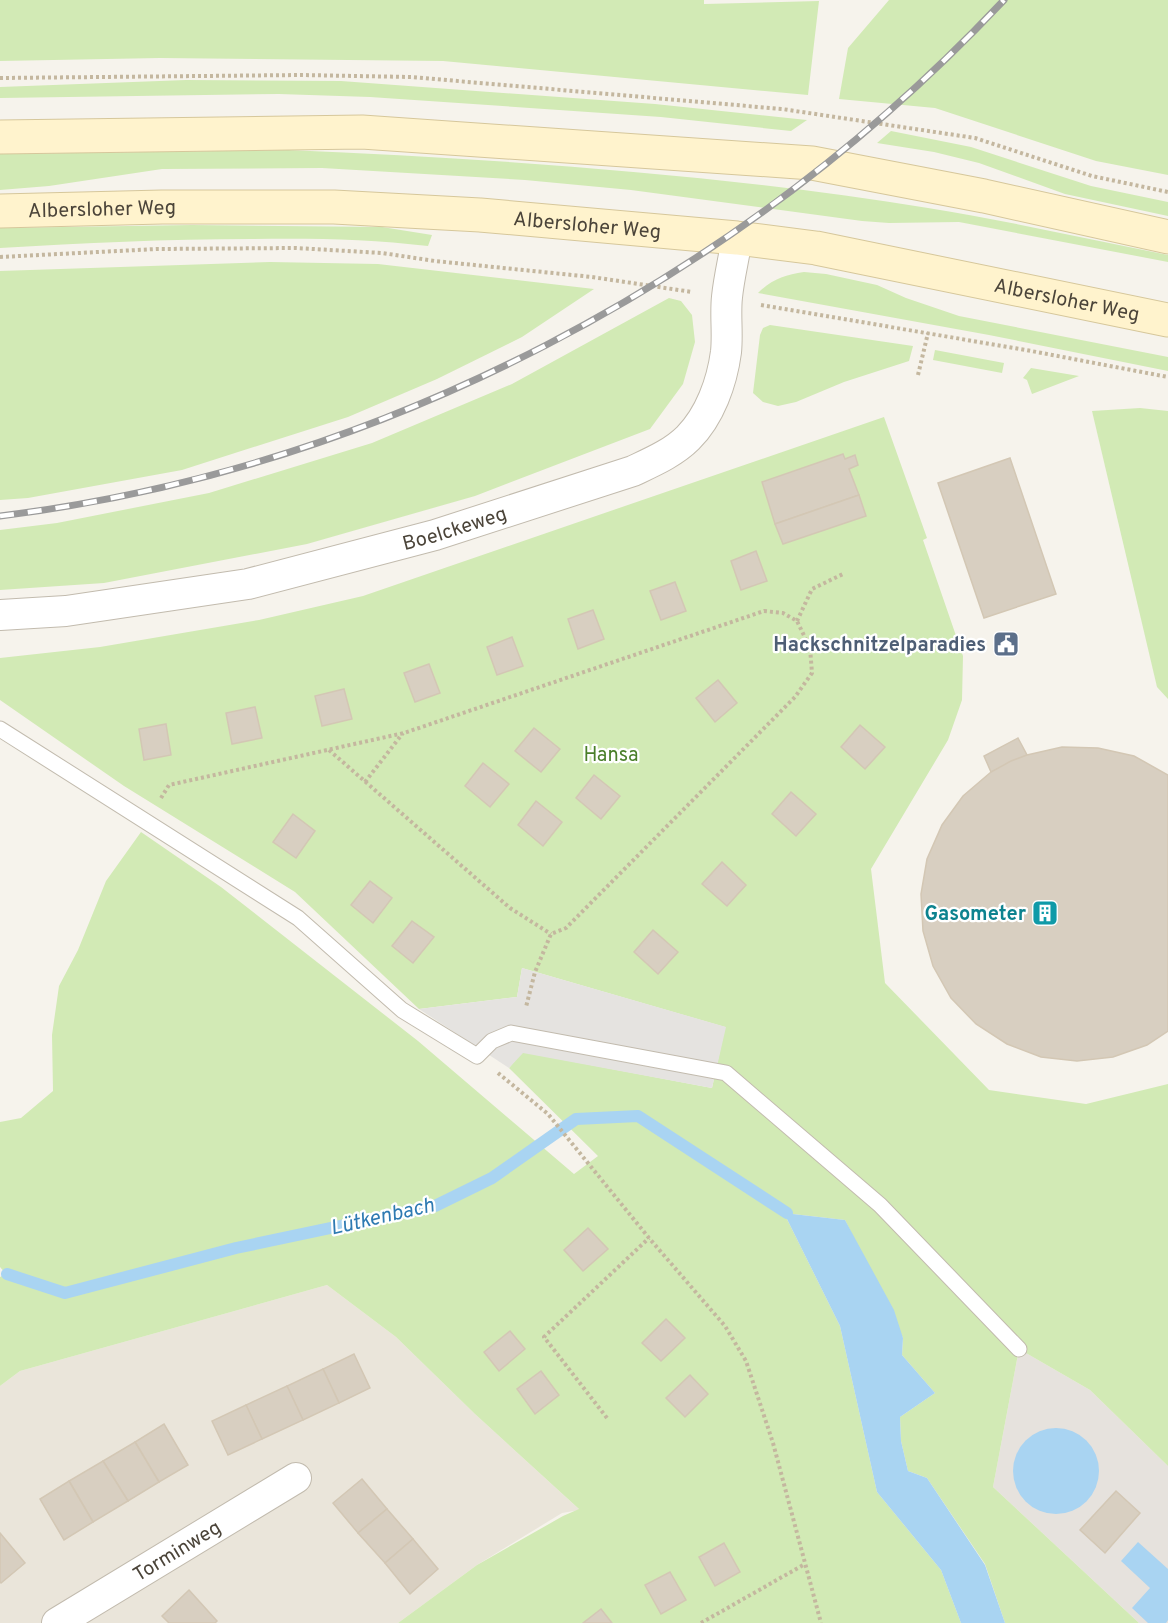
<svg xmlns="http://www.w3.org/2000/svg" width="1168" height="1623" font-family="Overpass,sans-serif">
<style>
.residential{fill:#eae5da}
.industrial{fill:#e6e2dd}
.green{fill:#d2eab5}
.parking{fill:#e5e3e0}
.water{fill:#a9d4f2}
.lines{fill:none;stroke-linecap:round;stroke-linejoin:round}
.stream{stroke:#a9d4f2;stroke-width:12}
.building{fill:#d8cfc1;stroke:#d3c7b4;stroke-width:1.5}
.lane-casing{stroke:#c2bbae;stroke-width:17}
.street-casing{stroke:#c2bbae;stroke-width:32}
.secondary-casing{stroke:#d6c79b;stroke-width:35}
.path{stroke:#c4b79f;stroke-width:4;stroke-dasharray:3 3;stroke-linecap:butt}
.lane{stroke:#fff;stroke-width:15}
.street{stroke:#fff;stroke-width:30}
.secondary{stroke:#fff3cd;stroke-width:33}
.rail-casing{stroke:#9a9a9a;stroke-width:7}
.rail{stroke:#fff;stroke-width:4.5;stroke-dasharray:14;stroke-linecap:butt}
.labels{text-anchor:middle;stroke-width:4.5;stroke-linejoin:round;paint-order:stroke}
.street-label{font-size:20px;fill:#4b4439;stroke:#fff}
.service-label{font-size:20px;font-weight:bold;fill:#4e5e75;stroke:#fff;text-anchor:end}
.park-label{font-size:20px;fill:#4a7f2a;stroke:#fff}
.culture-label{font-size:20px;font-weight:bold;fill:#0d838f;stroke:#fff;text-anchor:end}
.water-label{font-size:21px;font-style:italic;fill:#2e7ab2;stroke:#fff}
</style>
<rect width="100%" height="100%" fill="#f6f3ec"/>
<polygon class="residential" points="327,1285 396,1337 475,1414 580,1510 562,1513 477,1565 398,1623 0,1623 0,1386 20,1371"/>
<polygon class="industrial" points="1019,1349 1090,1390 1168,1466 1168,1623 1139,1623 993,1487"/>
<g class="green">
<polygon points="0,0 704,0 704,4 819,1 808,95 443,61 160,58 0,61"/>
<polygon points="889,0 1168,0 1168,175 1096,161 935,108 839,99 848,48"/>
<polygon points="186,80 341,81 655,104 807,120 791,131 661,117 370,97 279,94 0,98 0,87"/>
<polygon points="891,131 971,147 1091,186 1168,202 1168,216 1065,194 979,163 934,152 877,143"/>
<path d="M288,150c214,9 428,24 640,58 80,13 160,31 240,47v7l-209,-40 -70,1 -27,-2 -231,-31 -106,-10 -203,-12 -160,1 -113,17 -49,4v-36z"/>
<path d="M192,225l190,2 50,8 -4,11c-59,-7 -117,-8 -177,-7 -85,0 -167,4 -251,9v-20z"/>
<polygon points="270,262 378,264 594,289 522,337 437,379 348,417 182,470 28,498 0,500 0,271"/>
<path d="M804,272l22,2 51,11 29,13 53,18 209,41v14l-179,-36 -231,-42c14,-14 27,-18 46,-21z"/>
<polygon points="669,298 681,301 692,315 695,342 683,384 650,429 475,496 307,544 104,583 0,590 0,530 57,523 209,493 372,443 512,384"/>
<polygon points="770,325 913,346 909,361 844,382 796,402 778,406 763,402 753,393 760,335 763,328"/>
<polygon points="935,350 1004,363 1002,373 933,360"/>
<polygon points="1031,368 1079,376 1032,394 1027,380 1023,378"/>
<polygon points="1140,408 1168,411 1168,699 1157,687 1092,411"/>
<polygon points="884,417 927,538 923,540 963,656 962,700 948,740 871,869 885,983 989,1090 1086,1104 1168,1084 1168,1466 1090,1390 1019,1349 993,1487 1139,1623 1005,1623 985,1564 927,1478 908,1471 901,1441 900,1417 935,1393 902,1355 903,1338 845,1220 784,1213 840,1326 877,1492 941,1570 961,1623 398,1623 477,1565 563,1516 579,1509 475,1414 396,1337 327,1285 20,1371 0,1386 0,1277 6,1274 0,1267 0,1122 21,1118 53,1091 52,1035 59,986 78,950 106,881 141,832 221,887 418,1041 574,1174 598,1156 509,1068 522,1052 712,1088 725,1027 522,968 517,997 419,1009 295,892 124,786 0,700 0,658 100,647 259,620 363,596"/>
</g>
<polygon class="parking" points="522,968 726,1027 712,1088 523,1053 509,1068 419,1009 517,997"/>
<g class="water">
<polygon points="784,1213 845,1220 894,1310 903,1338 902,1355 935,1393 900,1417 901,1441 908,1471 927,1478 985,1565 1005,1623 961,1623 941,1570 877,1492 840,1326"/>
<circle cx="1056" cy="1471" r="43"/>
<polygon points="1138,1542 1168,1569 1168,1620 1166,1623 1148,1623 1132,1608 1150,1588 1121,1561"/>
</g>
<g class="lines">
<polyline class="stream" points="7,1274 65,1293 236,1248 435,1206 492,1178 576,1119 638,1116 787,1213"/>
</g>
<g class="building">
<polygon points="843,454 845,459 855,455 858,465 849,469 859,495 775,524 762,482"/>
<polygon points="1010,458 1056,594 984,618 938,483"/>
<polygon points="859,495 866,516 783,544 775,524"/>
<polygon points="756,551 767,581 741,590 731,561"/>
<polygon points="675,582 686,611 661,620 650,591"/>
<polygon points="593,610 604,639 578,649 568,619"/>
<polygon points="512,637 523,666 497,675 487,647"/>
<polygon points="429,664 440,693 415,702 404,673"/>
<polygon points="718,680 737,703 715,722 696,698"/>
<polygon points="344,689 352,719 322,726 315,696"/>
<polygon points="255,707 262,738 232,744 226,713"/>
<polygon points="166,724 171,755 144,760 139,729"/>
<polygon points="860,725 885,747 865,769 841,747"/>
<polygon points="534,728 560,749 541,772 515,751"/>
<polygon points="1018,738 1027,755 991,772 984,756"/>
<polygon points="1062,747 1098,748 1134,756 1168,775 1168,1031 1147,1045 1113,1057 1077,1061 1041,1057 1007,1044 976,1024 951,998 933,966 923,931 921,894 927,859 942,825 963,796 991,772 1011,761 1027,755"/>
<polygon points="483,763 509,784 490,807 465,786"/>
<polygon points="594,775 620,796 601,819 576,798"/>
<polygon points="791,792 816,814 796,836 772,814"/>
<polygon points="536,801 562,822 543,846 518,825"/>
<polygon points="293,814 315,831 296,858 273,842"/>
<polygon points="722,862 746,885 727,906 702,884"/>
<polygon points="370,881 392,898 373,923 351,905"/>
<polygon points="412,921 434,937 413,963 392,946"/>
<polygon points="653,930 678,952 658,974 634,952"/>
<polygon points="588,1228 608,1249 583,1271 564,1250"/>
<polygon points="666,1319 685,1338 661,1361 642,1343"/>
<polygon points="510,1331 525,1349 499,1371 484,1352"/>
<polygon points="354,1354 370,1388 339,1403 323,1369"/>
<polygon points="323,1369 339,1403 303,1420 287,1386"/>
<polygon points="541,1371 559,1395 535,1414 517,1389"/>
<polygon points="690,1375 708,1394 685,1417 666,1398"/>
<polygon points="287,1386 303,1420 262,1439 246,1405"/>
<polygon points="246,1405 262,1439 228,1455 212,1421"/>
<polygon points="164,1424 188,1465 159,1482 135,1442"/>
<polygon points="135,1442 159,1482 128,1501 103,1461"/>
<polygon points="103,1461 128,1501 93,1522 69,1481"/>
<polygon points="362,1479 387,1509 358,1533 333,1503"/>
<polygon points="69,1481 93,1522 64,1540 40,1499"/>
<polygon points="1116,1491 1140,1513 1105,1553 1080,1530"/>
<polygon points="387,1509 413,1539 385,1563 358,1533"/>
<polygon points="0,1533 25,1563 1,1583 0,1582"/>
<polygon points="413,1539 438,1569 410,1594 385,1563"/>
<polygon points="724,1543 740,1572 715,1586 699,1557"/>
<polygon points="670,1572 686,1600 661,1614 645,1585"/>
<polygon points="189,1590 217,1621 215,1623 169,1623 162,1616"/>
<polygon points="601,1609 612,1623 583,1623"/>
</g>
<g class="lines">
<defs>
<polyline id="lane" points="0,729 298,918 402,1010 477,1056 492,1041 511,1033 726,1073 880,1205 1019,1349"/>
<g id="street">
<path id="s1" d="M0,615l66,-4 182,-27 187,-49 198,-64c19,-9 40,-18 55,-33 22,-22 34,-56 38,-86 2,-19 -1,-37 1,-55 2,-20 7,-39 10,-59"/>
<path id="s2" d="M57,1623l239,-145"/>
</g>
<g id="secondary">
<polyline points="0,137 362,132 812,163 984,196 1168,237"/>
<path id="s3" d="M0,211l162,-4h172l146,8 257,23 79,10 352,72"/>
</g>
</defs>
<use href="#lane" class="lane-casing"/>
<use href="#street" class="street-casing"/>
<use href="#secondary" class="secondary-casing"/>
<g class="path">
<polyline points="0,78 301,75 411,77 782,109 975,138 1092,176 1168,192"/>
<polyline points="0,257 157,249 296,248 382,253 435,261 592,277 692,292"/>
<polyline points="761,305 1026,350 1168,377"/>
<polyline points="918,375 928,333"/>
<polyline points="797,621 812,589 843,574"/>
<polyline points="329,750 510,908 551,934"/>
<polyline points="365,782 403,733"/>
<polyline points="161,798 169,785 404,733 764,611 783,613 797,621 810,648 812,673 795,697 566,928 551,934 535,972 526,1007"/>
<polyline points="498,1073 548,1114 649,1238 725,1326 746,1361 773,1443 821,1623"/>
<polyline points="607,1418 544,1337 649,1238"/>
<polyline points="701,1623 805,1564"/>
</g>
<use href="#lane" class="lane"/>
<use href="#street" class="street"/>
<use href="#secondary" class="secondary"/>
<defs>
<path id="rail" d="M0,516c381,-47 741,-237 1004,-516"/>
</defs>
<use href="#rail" class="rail-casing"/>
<use href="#rail" class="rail"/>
</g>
<defs>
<symbol id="civic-square" viewBox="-11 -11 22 22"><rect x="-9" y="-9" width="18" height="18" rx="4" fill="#5c6f8a" stroke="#fff"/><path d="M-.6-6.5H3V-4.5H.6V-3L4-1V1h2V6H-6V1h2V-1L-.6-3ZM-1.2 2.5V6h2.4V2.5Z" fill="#fff"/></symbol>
<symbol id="building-square" viewBox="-11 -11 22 22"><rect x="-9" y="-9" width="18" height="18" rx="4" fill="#0f9aa8" stroke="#fff"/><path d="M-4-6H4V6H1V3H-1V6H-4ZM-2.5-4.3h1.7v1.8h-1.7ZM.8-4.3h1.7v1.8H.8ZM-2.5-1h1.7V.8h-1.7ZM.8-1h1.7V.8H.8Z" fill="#fff"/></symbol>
</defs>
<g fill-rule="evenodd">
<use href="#civic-square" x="991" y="629" width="30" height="30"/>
<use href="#building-square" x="1030" y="898" width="30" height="30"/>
</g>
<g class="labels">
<g class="street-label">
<text dy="7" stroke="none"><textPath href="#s3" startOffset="102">Albersloher Weg</textPath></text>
<text dy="7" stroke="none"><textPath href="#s3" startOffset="588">Albersloher Weg</textPath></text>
<text dy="7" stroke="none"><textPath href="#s3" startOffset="1074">Albersloher Weg</textPath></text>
<text dy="7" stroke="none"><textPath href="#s1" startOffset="464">Boelckeweg</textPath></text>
<text dy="7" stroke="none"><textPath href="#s2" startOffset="140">Torminweg</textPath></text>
</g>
<g class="service-label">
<text x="986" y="651">Hackschnitzelparadies</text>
</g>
<g class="park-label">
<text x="611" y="761">Hansa</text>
</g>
<g class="culture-label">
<text x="1026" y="920">Gasometer</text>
</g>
<g class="water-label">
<text transform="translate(382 1216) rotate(-13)" y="7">Lütkenbach</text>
</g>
</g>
</svg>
